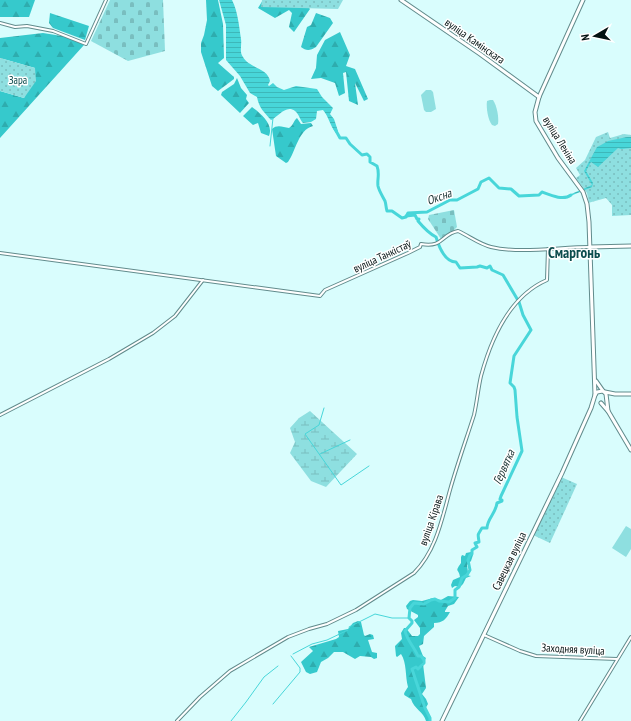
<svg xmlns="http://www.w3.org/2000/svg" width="631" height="721" font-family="'PT Sans Narrow',sans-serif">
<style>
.grass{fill:#8edfe0}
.forest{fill:url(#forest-firs)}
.wetland{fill:url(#wetland-marsh)}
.cemetery{fill:url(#cemetery-stones)}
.park{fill:url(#park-dots)}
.water{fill:url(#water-rules)}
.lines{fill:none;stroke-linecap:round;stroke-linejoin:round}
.stream{stroke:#48d6d9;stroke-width:1}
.river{stroke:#48d6d9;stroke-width:3}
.minor-casing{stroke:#618b8c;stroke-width:4}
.major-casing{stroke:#618b8c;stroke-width:5}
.minor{stroke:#fff;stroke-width:2}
.major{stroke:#fff;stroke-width:3}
.labels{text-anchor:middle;stroke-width:3;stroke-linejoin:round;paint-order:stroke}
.street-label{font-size:11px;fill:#031212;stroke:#fff}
.park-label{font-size:11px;fill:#0a4a4b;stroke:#fff}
.water-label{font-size:12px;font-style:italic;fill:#203838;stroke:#fff}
.district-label{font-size:15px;font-weight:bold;fill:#0d4d4e;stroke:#fff}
</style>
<defs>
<pattern id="forest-firs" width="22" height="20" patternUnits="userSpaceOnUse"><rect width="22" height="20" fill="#36c9cc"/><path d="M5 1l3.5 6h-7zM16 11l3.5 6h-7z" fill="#2eacae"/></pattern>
<pattern id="wetland-marsh" width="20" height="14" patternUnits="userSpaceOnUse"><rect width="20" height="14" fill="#8edfe0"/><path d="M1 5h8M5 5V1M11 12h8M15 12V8" fill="none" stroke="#79bebf"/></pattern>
<pattern id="cemetery-stones" width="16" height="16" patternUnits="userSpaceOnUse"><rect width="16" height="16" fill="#8edfe0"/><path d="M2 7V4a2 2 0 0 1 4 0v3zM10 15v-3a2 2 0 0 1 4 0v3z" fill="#79bebf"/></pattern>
<pattern id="park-dots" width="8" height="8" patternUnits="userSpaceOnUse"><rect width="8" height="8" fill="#8edfe0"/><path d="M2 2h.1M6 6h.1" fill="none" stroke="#79bebf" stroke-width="1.8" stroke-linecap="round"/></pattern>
<pattern id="water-rules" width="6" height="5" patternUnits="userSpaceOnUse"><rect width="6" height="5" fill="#48d6d9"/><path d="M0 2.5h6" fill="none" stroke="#3db7b9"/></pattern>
</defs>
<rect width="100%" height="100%" fill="#d9fdfd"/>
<g class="grass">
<polygon points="426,90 431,90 433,92 436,109 431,112 426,112 424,110 421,95"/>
<path d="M490,100h3c4,6 6,17 5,24l-3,2 -3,-1c-4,-5 -6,-17 -5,-24z"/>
<polygon points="626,526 631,529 631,549 626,557 612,548"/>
</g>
<g class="forest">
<polygon points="0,0 35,0 29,17 0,17"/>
<polygon points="206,0 218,0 223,24 224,58 218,63 234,77 234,79 218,91 212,86 201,52 201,43 204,35 207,20"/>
<polygon points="263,0 302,0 310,9 294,32 289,27 292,13 289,10 275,18 258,8"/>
<polygon points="50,13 89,26 85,40 53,28 49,23"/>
<path d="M316,13l14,5 3,5 -17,24c-6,4 -10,4 -15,0l6,-20 4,-2z"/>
<polygon points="340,32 350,55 346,66 355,69 368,99 364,101 355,83 358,105 349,101 346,72 343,73 345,93 339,96 335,83 321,78 311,79 316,68 317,55 325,40"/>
<polygon points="43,33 68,37 84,45 0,138 0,91 24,98 35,68 0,58 0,38"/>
<polygon points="237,78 241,88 247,95 246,99 249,103 240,113 221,95 222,92 234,84"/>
<path d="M252,107c8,6 22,17 17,29l-8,-3 -3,-10 -5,2 -10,-9z"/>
<path d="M297,118l4,6 10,-1 2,3c-15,4 -17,25 -25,36l-2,1 -10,-7 -4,-27c5,-5 11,-2 17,-1 5,-3 4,-7 8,-10z"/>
<path d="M471,552l2,3 -2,6 -4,4 1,7 -2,3 5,1 -5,2 -3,6 -3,3 -5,-1 -3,2 -1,-3 2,-5 7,-3c-1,-9 -6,-4 1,-14v-6l1,-2 3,1 1,-3z"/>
<path d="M448,596l11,1 -5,7 -6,2 -3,5v1h5c-4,7 -7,11 -16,11v4l-10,9 -1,8 -4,2 4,10 3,2 -3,6 3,24 -4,6 4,5 2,5 -3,5 3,3 3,9h-5c-2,-9 -12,-12 -15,-22 -8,-5 -9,-3 -3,-12 -3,-11 -1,-24 -7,-33l-4,3 -1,-1 -1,-10 7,-7 -1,-6 3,-5h2l6,8h6l2,-2v-6l-6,-8 4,-3v-2l-11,-6 -1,-3 4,-5 3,-1 9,1 11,-3 8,2z"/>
<polygon points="358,621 361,622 364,635 365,636 370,634 373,635 374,639 368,640 372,652 377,653 377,658 374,659 371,657 360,656 355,659 343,652 334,652 328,658 321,662 317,672 310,674 306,672 301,662 313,651 309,647 336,639 339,637 338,631 348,629 353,623"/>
</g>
<polygon class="wetland" points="310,411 357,454 326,487 311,481 290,453 295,442 290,428 299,418"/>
<g class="cemetery">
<polygon points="110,0 163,0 165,51 128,61 91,41"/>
<polygon points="454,210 457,227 454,230 441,239 428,219 429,215"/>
</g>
<g class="park">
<polygon points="262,0 343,0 338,9 261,7"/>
<polygon points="0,58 35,68 36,81 24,98 0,91"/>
<polygon points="608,132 610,138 624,134 631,135 631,215 612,216 612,205 606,198 588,203 589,203 587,193 576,178 580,175 576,168 585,160 596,137"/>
<polygon points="561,477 577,484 550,543 533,535"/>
</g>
<g class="water">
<path d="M219,0h13c6,12 7,26 9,39 1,6 -2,13 2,18 6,11 25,11 27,24l-2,4 1,1 4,-3 4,4 7,3 12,-4 21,3 5,8 11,11 -3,6 4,5 4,12 -2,2c-6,-7 -7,-16 -13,-23l-6,1 -1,8 -5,3 -8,1c-3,-3 -4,-9 -8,-12 -9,-7 -17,6 -24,9 -7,-8 -12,-12 -14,-23l-7,-4 -10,-17 -14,-16v-35z"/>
<polygon points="627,137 631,137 631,148 621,149 618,148 598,167 591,162 586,171 593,183 592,187 568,197 569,195 592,185 584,171 597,147 601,145 608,141"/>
</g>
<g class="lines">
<g class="stream">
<polyline points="270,146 273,118"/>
<polyline points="324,408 319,425 305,434 341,485 369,466"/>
<polyline points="320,454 350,440"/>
<polyline points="349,627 375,614 392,618 409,618"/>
<polyline points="293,654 312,644 327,640 348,630"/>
<polyline points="273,704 300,672 300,668 291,656"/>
<polyline points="231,721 246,702 264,677 278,666"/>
</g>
<g class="river">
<path d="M335,129l5,9h6l4,6 12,11 5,-1 3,3v5l7,4c3,8 0,13 1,20 1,5 5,11 7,15 1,3 1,7 2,10h5l10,7 4,-1 2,-4 19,-1 23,-12h7l21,-11 3,-7 8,-4 10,10 12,1 8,7 20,-1 3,-3c8,3 21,9 29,3"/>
<path d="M406,216l9,-1 2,4h2l-1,2c5,6 12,13 18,16 3,10 9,25 20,25l4,6 17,-1 3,-1 7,2 3,-2 2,4 11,5 16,27 4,13 8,15 -17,26 -4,27 4,4 1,3 2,27 5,34 -21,45 -1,3 2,1v1l-5,2c-1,10 -10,16 -10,25h-5c-5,8 -4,5 -3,14l-4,1 2,4 -5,3v4l-2,1 -2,5 2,10 -3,5 -5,3 -3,9 -4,3v8l-6,4 -10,-1 -4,-2 -4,1 -7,4 -10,-1 -4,5 -1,10 3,3v2l-7,8c2,9 9,16 13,25h3l3,4v3l-6,6 -2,-2 -4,2 13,39 5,10v3"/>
</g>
<defs>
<g id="minor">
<polyline points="0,23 15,27 27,26 53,31 86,44 106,0"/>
<path d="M0,253l320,43 5,-6 83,-37 12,-6 1,-3c23,4 20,-10 37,-13 11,5 21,13 33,16 29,7 69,0 99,0"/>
<polyline points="0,415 109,359 153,333 175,316 203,280"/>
<polyline points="484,635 520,651 536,656 617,659"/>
<path d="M177,721l23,-24 30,-26 58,-34 21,-8 18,-5 29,-14 58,-37c22,-22 28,-54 36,-83 7,-25 16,-50 24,-75 3,-13 4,-26 7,-39 10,-37 29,-80 66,-96l1,-31"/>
<polyline points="580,721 631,637"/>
</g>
<g id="major">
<polyline points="401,0 480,54 539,97"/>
<polyline points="583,0 539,97 535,112 536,121 558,158 583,192 587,204 589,222 595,395"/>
<polyline points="590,247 631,246"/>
<polyline points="596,381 603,391"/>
<polyline points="605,392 615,394 631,394"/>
<polyline points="601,403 608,411 631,450"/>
<polyline points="442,721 562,473 591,408 595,395 597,392 603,391 606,394 608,411"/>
</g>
</defs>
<use href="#minor" class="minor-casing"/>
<use href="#major" class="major-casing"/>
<use href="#minor" class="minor"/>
<use href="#major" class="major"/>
</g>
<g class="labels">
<g class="street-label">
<text transform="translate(475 41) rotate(35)" y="4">вуліца Камінскага</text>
<text transform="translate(560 140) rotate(58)" y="4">вуліца Леніна</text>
<text transform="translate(382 256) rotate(-25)" y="4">вуліца Танкістаў</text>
<text transform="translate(431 520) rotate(-71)" y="4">вуліца Кірава</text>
<text transform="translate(509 561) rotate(-64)" y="4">Савецкая вуліца</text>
<text transform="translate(573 649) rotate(3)" y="4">Заходняя вуліца</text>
</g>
<g class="park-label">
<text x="18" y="84">Зара</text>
</g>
<g class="water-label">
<text transform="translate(439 197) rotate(-20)" y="4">Оксна</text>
<text transform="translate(504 467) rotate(-66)" y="4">Гервятка</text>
</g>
<g class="district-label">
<text x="574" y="258">Смаргонь</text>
</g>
</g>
<g transform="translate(595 36) rotate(261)" stroke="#ffffff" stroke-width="3" paint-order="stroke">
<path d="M0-3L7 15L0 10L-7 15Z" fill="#031212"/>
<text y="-6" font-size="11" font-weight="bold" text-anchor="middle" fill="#031212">N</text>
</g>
</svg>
